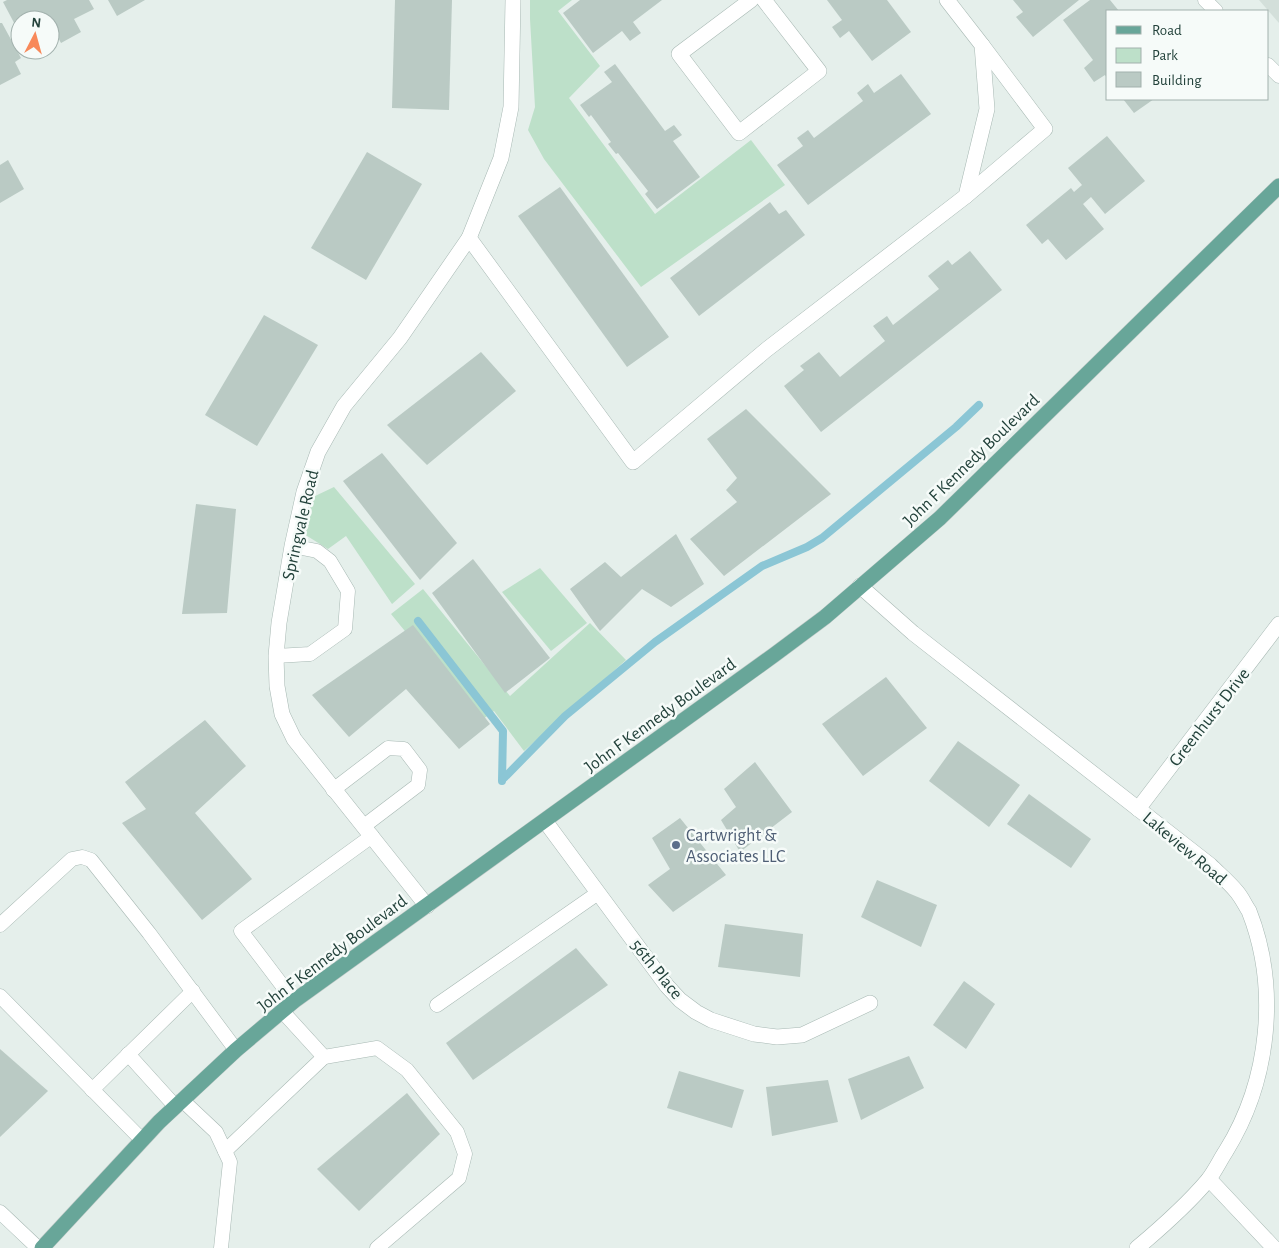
<svg xmlns="http://www.w3.org/2000/svg" width="1279" height="1248" font-family="'Alegreya Sans',sans-serif">
<style>
.built{fill:#d3dfda}
.green{fill:#bde0c9}
.lines{fill:none;stroke-linecap:round;stroke-linejoin:round}
.stream{stroke:#8bc6d5;stroke-width:8}
.building{fill:#bacac4}
.service-casing{stroke:#a7b8b3;stroke-width:15}
.minor-casing{stroke:#a7b8b3;stroke-width:16}
.primary-casing{stroke:#c1cac8;stroke-width:16}
.service{stroke:#fff;stroke-width:14}
.minor{stroke:#fff;stroke-width:15}
.primary{stroke:#68a699;stroke-width:15}
.service-dot{fill:#5c6f8a;stroke:#f6fbf9;stroke-width:2}
.labels{text-anchor:middle;stroke-width:5;stroke-linejoin:round;paint-order:stroke}
.street-label{font-size:18px;fill:#23423b;stroke:#f6fbf9}
.service-label{font-size:18px;fill:#4e5e75;stroke:#f6fbf9;text-anchor:start}
</style>
<rect width="100%" height="100%" fill="#e5efeb"/>
<polygon class="built" points="1259,0 1279,0 1279,23"/>
<g class="green">
<polygon points="530,0 572,0 558,11 600,66 569,98 655,214 751,140 785,185 641,287 544,159 528,130 535,107 530,19"/>
<polygon points="334,487 415,584 392,604 346,536 328,549 304,534 313,497"/>
<polygon points="540,568 587,623 551,651 502,592"/>
<polygon points="423,589 510,696 590,623 626,660 524,751 494,711 479,722 391,614"/>
</g>
<g class="lines">
<g class="stream">
<polyline points="418,621 503,731 502,781"/>
<polyline points="504,778 565,716 655,642 762,566 807,547 822,538 956,427 979,405"/>
</g>
</g>
<g class="building">
<polygon points="7,0 89,0 94,9 74,19 81,32 61,43 53,28 50,29 50,20 20,20 20,34 3,2"/>
<polygon points="108,0 145,0 117,16"/>
<polygon points="395,0 452,0 449,110 392,108"/>
<polygon points="580,0 662,0 633,22 641,33 630,41 622,31 593,53 563,13"/>
<polygon points="827,0 887,0 911,32 872,61 849,31 840,38 832,27 842,20"/>
<polygon points="1013,0 1079,0 1033,37 1016,17 1023,12"/>
<polygon points="1090,0 1110,0 1119,11 1108,11 1108,79 1105,75 1094,82 1084,68 1093,60 1063,20"/>
<polygon points="0,23 2,23 21,58 15,62 21,74 0,85"/>
<polygon points="615,64 665,131 674,125 682,135 673,141 700,177 657,209 645,194 648,191 618,153 616,154 608,144 611,142 591,115 589,117 580,105 612,82 604,72"/>
<polygon points="901,74 931,114 808,205 777,165 803,146 797,138 808,130 814,138 863,101 857,93 868,84 874,93"/>
<polygon points="1123,99 1154,99 1134,113"/>
<polygon points="1107,136 1145,181 1105,214 1091,197 1083,204 1104,229 1066,260 1048,239 1042,244 1026,225 1071,188 1074,192 1082,185 1068,168"/>
<polygon points="367,152 422,184 366,280 311,248"/>
<polygon points="8,160 24,189 0,203 0,165"/>
<polygon points="560,187 669,337 627,367 518,216"/>
<polygon points="770,202 779,214 786,210 805,235 699,316 670,278"/>
<polygon points="970,251 1002,290 821,432 784,386 804,370 800,366 819,352 840,377 885,341 873,326 887,316 893,325 939,289 928,276 948,260 952,265"/>
<polygon points="264,315 318,345 257,446 205,415"/>
<polygon points="481,352 516,391 427,465 387,425"/>
<polygon points="746,409 831,494 724,576 690,539 737,502 726,490 737,478 707,439"/>
<polygon points="382,453 457,543 420,580 343,481"/>
<polygon points="196,504 236,509 227,613 182,614"/>
<polygon points="676,534 704,584 671,607 642,589 600,631 570,589 605,562 621,577"/>
<polygon points="473,559 550,658 505,693 432,593"/>
<polygon points="413,625 490,724 459,749 406,689 349,737 312,695"/>
<polygon points="886,677 927,728 863,776 822,724"/>
<polygon points="205,720 246,766 195,813 252,879 202,920 122,823 146,809 125,782"/>
<polygon points="958,741 1020,785 989,827 929,781"/>
<polygon points="755,762 792,812 740,852 721,820 736,807 724,789"/>
<polygon points="1029,794 1091,839 1071,868 1007,824"/>
<polygon points="680,818 726,875 673,912 648,885 670,869 652,838"/>
<polygon points="877,880 937,905 921,947 861,917"/>
<polygon points="725,924 803,934 800,977 718,967"/>
<polygon points="576,948 608,985 473,1080 446,1043"/>
<polygon points="964,981 995,1004 966,1049 933,1025"/>
<polygon points="0,1049 48,1091 0,1137"/>
<polygon points="909,1056 924,1088 861,1120 848,1079"/>
<polygon points="679,1071 744,1090 732,1128 667,1108"/>
<polygon points="828,1080 838,1122 772,1136 766,1087"/>
<polygon points="407,1093 440,1134 359,1211 317,1169"/>
</g>
<g class="lines">
<defs>
<g id="service">
<polyline points="1205,0 1216,11"/>
<polyline points="1268,65 1279,76"/>
<polyline points="276,656 310,654 345,629 348,591 330,561 317,551 292,546"/>
<polyline points="333,790 388,748 404,749 420,770 418,785 364,826"/>
<polyline points="0,925 72,859 82,857 91,860 149,933 236,1050"/>
<polyline points="0,996 142,1140"/>
<polyline points="294,1001 241,931 372,836"/>
<polyline points="437,1005 598,893"/>
<polyline points="283,1012 324,1057 377,1048 407,1070 457,1132 465,1154 459,1178 377,1248"/>
<polyline points="128,1054 175,1106"/>
<polyline points="92,1090 193,991"/>
<polyline points="182,1100 216,1132 230,1162 221,1248"/>
<polyline points="225,1151 324,1057"/>
<polyline points="0,1212 38,1248"/>
</g>
<g id="minor">
<polyline points="751,0 679,54 739,133 819,71 764,0"/>
<polyline points="966,196 1045,129 982,45"/>
<polyline points="469,238 633,462 766,350 966,196 987,109 982,45 947,0"/>
<path d="M860,586l53,47 297,232c9,9 19,17 27,27 5,6 8,13 12,19 30,76 21,169 -23,240 -6,9 -11,20 -18,29 -21,25 -46,47 -71,68"/>
<polyline points="1138,809 1279,624"/>
<polyline points="545,821 667,986 680,1000 696,1012 711,1020 754,1034 777,1037 802,1035 870,1003"/>
<polyline points="427,906 294,739 282,714 277,686 276,656 279,623 292,546 304,492 318,452 344,406 400,338 469,238 501,158 511,107 513,0"/>
<polyline points="1209,1179 1274,1248"/>
</g>
<polyline id="primary" points="42,1248 159,1122 236,1050 294,1001 774,655 825,617 940,518 1279,186"/>
</defs>
<use href="#service" class="service-casing"/>
<use href="#minor" class="minor-casing"/>
<use href="#primary" class="primary-casing"/>
<use href="#service" class="service"/>
<use href="#minor" class="minor"/>
<use href="#primary" class="primary"/>
</g>
<circle class="service-dot" cx="676" cy="845" r="5"/>
<g class="labels">
<g class="street-label">
<text transform="translate(971 460) rotate(-44)" y="6">John F Kennedy Boulevard</text>
<text transform="translate(300 525) rotate(-77)" y="6">Springvale Road</text>
<text transform="translate(660 715) rotate(-36)" y="6">John F Kennedy Boulevard</text>
<text transform="translate(1209 717) rotate(-52)" y="6">Greenhurst Drive</text>
<text transform="translate(1185 848) rotate(40)" y="6">Lakeview Road</text>
<text transform="translate(332 953) rotate(-37)" y="6">John F Kennedy Boulevard</text>
<text transform="translate(657 969) rotate(51)" y="6">56th Place</text>
</g>
<g class="service-label">
<text x="686" y="841">Cartwright &amp;<tspan x="686" dy="21">Associates LLC</tspan></text>
</g>
</g>
<rect x="1106" y="10" width="162" height="90" fill="#f6fbf9" stroke="#a2b1ad"/>
<rect x="1116" y="26" width="25" height="8" fill="#68a699" stroke="#a2b1ad"/>
<text x="1152" y="35" font-size="15" fill="#23423b">Road</text>
<rect x="1116" y="48" width="25" height="15" fill="#bde0c9" stroke="#a2b1ad"/>
<text x="1152" y="60" font-size="15" fill="#23423b">Park</text>
<rect x="1116" y="72" width="25" height="15" fill="#bacac4" stroke="#a2b1ad"/>
<text x="1152" y="85" font-size="15" fill="#23423b">Building</text>
<g transform="translate(35 35) rotate(6)"><circle r="24" fill="#f6fbf9" stroke="#a2b1ad"/>
<path d="M0-4L9 19L0 12L-9 19Z" fill="#f8895a"/>
<text y="-8" font-size="14" font-weight="bold" text-anchor="middle" fill="#23423b">N</text>
</g>
</svg>
